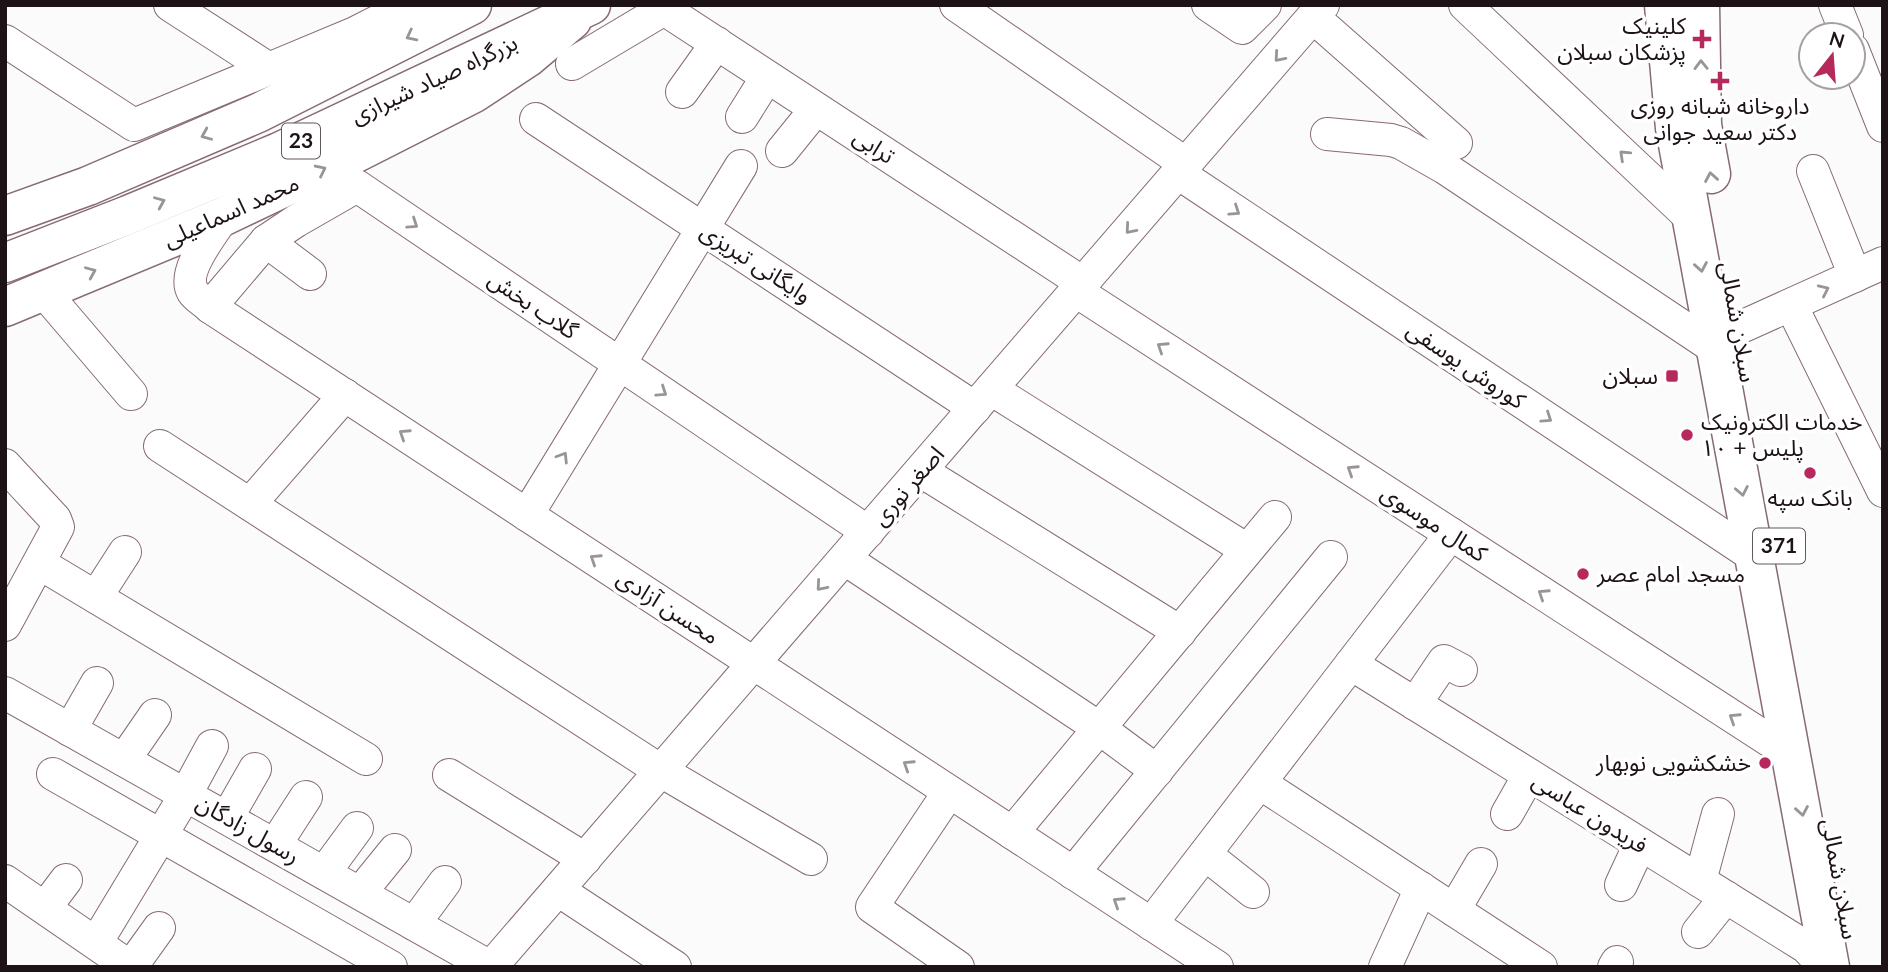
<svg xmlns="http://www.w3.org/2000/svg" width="1888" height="972" font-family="Lato,'Noto Sans Arabic',sans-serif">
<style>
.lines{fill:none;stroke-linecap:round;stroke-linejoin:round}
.minor-casing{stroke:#876b71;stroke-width:34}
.major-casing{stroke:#876b71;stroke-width:41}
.highway-casing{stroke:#876b71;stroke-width:41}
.minor{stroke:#fff;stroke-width:32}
.major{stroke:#fff;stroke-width:38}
.highway{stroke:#fff;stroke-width:38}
.oneway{stroke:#999496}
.poi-dot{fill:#b7295d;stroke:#fff;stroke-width:2.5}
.labels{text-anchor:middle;stroke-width:7;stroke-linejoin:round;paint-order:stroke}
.shield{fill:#fff;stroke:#61595b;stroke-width:2}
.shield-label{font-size:21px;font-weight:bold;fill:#1d1215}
.poi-label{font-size:23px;fill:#1d1215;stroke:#fff;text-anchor:end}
.street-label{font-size:23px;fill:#1d1215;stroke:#fff}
</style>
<rect width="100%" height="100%" fill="#fbfbfb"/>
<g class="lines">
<defs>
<g id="minor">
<polyline points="170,5 269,69"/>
<polyline points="956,5 1186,164"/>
<polyline points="1208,5 1242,28 1265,5"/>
<polyline points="1465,5 1692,219"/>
<polyline points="1835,5 1847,35"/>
<polyline points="664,9 1083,283"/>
<polyline points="1313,17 1456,143"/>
<polyline points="5,41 134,125 355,33 410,5"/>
<polyline points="1853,50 1883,126"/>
<polyline points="572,64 671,5"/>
<polyline points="682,92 717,43"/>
<polyline points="742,117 767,77"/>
<polyline points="536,119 975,408"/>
<polyline points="1327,134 1391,140 1401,143 1445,168 1716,349"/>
<polyline points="782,151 816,109"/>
<polyline points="1813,171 1855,276"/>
<polyline points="1178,173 1755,557"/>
<path d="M224,216c-11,16 -43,56 -31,76 3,5 12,10 17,15l1007,660"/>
<polyline points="266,241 310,274"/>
<polyline points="1076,291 1792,755"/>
<polyline points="44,292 131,394"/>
<polyline points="1791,305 1883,491"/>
<polyline points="210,307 266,241 296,221 357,186 868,532"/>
<polyline points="1739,328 1883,263"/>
<polyline points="991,389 1247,550"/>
<polyline points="160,446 661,771 811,859"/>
<polyline points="5,465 55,519 58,527 5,625"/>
<polyline points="921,471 1180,632"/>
<polyline points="250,504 345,395"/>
<polyline points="527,515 741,166"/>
<polyline points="845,559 1099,728 1157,771"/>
<polyline points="39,563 366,759"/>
<polyline points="96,597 125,552"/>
<polyline points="1351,664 1806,947 1825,967"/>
<polyline points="5,693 490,967"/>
<polyline points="1415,704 1444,661 1461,670"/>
<polyline points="70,730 97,683"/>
<polyline points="124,760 155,715"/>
<polyline points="53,774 391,967"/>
<polyline points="449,775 585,859"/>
<polyline points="1260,783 1541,967"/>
<polyline points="949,792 872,907 958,967"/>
<polyline points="1507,814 1529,775"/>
<polyline points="227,818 255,769"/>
<polyline points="1012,833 1275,517"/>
<polyline points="275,845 306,797"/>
<polyline points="1205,854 1253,892"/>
<polyline points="324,873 357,828"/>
<polyline points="1073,873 1331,557"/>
<polyline points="5,881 130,967"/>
<polyline points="1700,881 1718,814"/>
<polyline points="1621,885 1640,844"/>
<polyline points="558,890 675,967"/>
<polyline points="360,893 395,850"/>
<polyline points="45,908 66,880"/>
<polyline points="1454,910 1481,864"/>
<polyline points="414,924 445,882"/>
<polyline points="1151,924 1451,534"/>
<polyline points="1698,932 1726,897"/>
<polyline points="96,943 186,794 212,746"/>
<polyline points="131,967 159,928"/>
<polyline points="491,967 1323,5"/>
<polyline points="1385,967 1421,888"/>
<polyline points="1614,967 1617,962"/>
</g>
<g id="major">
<polyline points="1664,5 1675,128 1830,967"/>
<polyline points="1700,5 1702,125 1711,174"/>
<polyline points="5,307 224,216 350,156 474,93 527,58 572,20"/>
</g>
<g id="highway">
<polyline points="5,216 88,186 258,113 472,5"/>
<polyline points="5,263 128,215 279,152 591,5"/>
</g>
</defs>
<use href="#minor" class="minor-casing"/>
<use href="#major" class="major-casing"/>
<use href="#highway" class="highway-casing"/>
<use href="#minor" class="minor"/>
<use href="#major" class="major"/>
<use href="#highway" class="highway"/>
</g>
<defs><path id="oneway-chevron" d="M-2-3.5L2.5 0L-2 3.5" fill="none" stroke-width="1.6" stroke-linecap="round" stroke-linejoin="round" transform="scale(1.75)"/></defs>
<g class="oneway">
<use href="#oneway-chevron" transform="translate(411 36) rotate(153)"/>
<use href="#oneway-chevron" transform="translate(1279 57) rotate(131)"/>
<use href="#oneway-chevron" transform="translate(1701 65) rotate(-91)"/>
<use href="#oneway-chevron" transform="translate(206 135) rotate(157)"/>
<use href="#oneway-chevron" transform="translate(1624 155) rotate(-137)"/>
<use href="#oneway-chevron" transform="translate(321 170) rotate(-26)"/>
<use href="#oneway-chevron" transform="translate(1711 177) rotate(-100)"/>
<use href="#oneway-chevron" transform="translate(160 202) rotate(-23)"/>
<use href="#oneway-chevron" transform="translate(1235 211) rotate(34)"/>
<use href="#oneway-chevron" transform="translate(413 224) rotate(34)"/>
<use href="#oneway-chevron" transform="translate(1130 229) rotate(131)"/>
<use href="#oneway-chevron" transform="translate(1701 267) rotate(80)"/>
<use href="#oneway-chevron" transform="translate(91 272) rotate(-23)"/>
<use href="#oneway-chevron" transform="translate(1824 290) rotate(-25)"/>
<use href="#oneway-chevron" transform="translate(1162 347) rotate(-147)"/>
<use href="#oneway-chevron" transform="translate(662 392) rotate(34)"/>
<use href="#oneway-chevron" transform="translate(1547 418) rotate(34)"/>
<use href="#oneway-chevron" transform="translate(404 434) rotate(-147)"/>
<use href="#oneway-chevron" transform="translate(563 457) rotate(-58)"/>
<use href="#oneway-chevron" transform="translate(1352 470) rotate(-147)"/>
<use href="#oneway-chevron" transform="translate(1742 491) rotate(79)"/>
<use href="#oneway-chevron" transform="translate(595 559) rotate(-147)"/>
<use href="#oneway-chevron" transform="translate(821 586) rotate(131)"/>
<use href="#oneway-chevron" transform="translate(1543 594) rotate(-147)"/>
<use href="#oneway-chevron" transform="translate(1734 718) rotate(-147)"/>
<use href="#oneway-chevron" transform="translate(908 765) rotate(-147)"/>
<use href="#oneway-chevron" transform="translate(1802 811) rotate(80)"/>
<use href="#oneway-chevron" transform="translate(1118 902) rotate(-147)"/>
</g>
<g class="poi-dot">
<path d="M1698.5 28.5h7v7h7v7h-7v7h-7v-7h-7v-7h7z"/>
<path d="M1716.5 70.5h7v7h7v7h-7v7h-7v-7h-7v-7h7z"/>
<rect x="1665" y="369" width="14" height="14" rx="3.5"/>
<circle cx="1687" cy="435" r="7"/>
<circle cx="1810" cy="473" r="7"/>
<circle cx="1583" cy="574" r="7"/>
<circle cx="1765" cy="763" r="7"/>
</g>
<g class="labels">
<g class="shield">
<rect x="282" y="123.5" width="38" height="35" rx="5"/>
<rect x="1753" y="528.5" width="52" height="35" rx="5"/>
</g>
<g class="shield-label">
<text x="301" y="148">23</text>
<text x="1779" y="553">371</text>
</g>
<g class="poi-label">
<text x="1686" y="34">کلینیک<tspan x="1686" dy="26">پزشکان سبلان</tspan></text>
<text x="1720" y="114" text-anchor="middle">داروخانه شبانه روزی<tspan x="1720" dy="26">دکتر سعید جوانی</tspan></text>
<text x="1658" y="384">سبلان</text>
<text x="1701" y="430" text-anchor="start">خدمات الکترونیک<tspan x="1701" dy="26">پلیس + ۱۰</tspan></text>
<text x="1810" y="506" text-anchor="middle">بانک سپه</text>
<text x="1597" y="582" text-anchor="start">مسجد امام عصر</text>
<text x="1751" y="771">خشکشویی نوبهار</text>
</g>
<g class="street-label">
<text transform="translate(434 79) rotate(-25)" y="8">بزرگراه صیاد شیرازی</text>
<text transform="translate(874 146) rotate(33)" y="8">ترابی</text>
<text transform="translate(231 211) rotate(-24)" y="8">محمد اسماعیلی</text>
<text transform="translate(756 263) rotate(33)" y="8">وایگانی تبریزی</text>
<text transform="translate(533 305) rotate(34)" y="8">گلاب بخش</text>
<text transform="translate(1738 322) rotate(80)" y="8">سبلان شمالی</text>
<text transform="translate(1466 365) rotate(34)" y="8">کوروش یوسفی</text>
<text transform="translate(908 486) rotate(-49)" y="8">اصغر نوری</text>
<text transform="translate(1434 523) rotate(33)" y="8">کمال موسوی</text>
<text transform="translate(668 607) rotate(33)" y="8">محسن آزادی</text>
<text transform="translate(1590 813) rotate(32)" y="8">فریدون عباسی</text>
<text transform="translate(248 829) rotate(30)" y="8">رسول زادگان</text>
<text transform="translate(1840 879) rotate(80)" y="8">سبلان شمالی</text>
</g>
</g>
<rect width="1888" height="972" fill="none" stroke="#1d1215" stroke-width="14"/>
<g transform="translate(1832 56) rotate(17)"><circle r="33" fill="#ffffff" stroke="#a5a0a1" stroke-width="2"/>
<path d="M0-5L12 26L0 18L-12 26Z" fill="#b7295d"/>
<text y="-10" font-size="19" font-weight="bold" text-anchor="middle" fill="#1d1215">N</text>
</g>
</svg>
